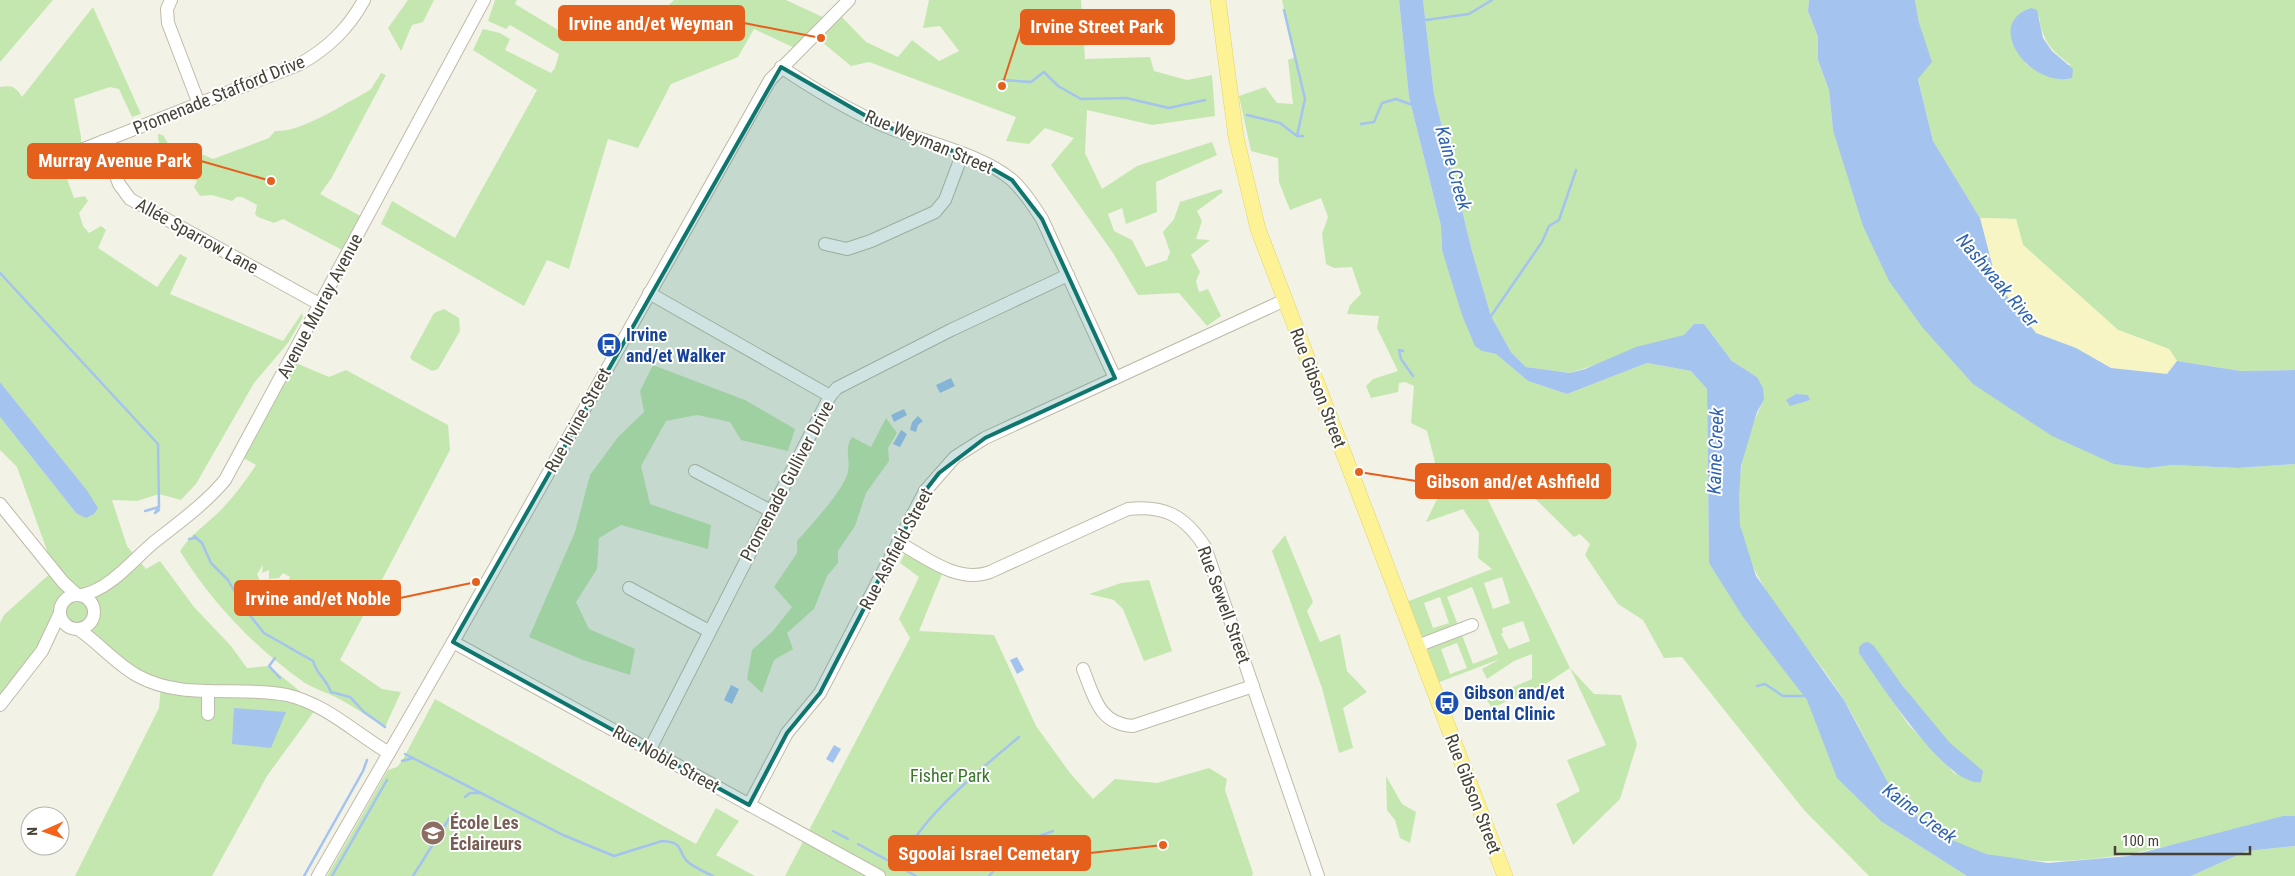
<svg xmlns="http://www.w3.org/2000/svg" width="2295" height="876" font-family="'Roboto Condensed',sans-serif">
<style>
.green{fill:#c4e7b0;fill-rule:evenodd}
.sand{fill:#f7f5c3}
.water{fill:#a4c3ef}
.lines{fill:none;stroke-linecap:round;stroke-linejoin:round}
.stream{stroke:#a4c3ef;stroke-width:2.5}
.minor-casing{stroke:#bfbba9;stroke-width:14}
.major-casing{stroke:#e2d366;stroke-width:16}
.minor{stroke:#fff;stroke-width:12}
.major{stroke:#fdf296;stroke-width:15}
.marked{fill:#0f766e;fill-opacity:0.2;stroke:#0f766e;stroke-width:4;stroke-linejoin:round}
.labels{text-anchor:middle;stroke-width:4;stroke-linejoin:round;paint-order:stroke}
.street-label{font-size:18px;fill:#464336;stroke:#fff}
.transit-label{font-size:18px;font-weight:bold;fill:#164399;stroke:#fff;text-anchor:start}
.park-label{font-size:18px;fill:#39772a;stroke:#fff}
.education-label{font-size:18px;font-weight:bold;fill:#785e54;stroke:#fff;text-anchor:start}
.water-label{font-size:19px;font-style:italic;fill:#3064b1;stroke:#fff}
.leader{fill:none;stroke:#e55f1d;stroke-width:2}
.callout-dot{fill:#e55f1d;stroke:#fff;stroke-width:2}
.callout{fill:#e55f1d;stroke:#e55f1d;stroke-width:2}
.callout-label{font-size:19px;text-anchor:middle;font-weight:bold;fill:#fff}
</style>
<rect width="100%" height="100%" fill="#f3f2e7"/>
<g class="green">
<polygon points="0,0 53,0 0,62"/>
<polygon points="408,0 434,0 423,22 412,25 401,51 388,28"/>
<polygon points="495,0 517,0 515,4 565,34 565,41 585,19 607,7 638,34 674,0 786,0 829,20 837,12 866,42 898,57 912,40 939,61 959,51 940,26 923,28 929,0 1081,0 1085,59 1150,57 1154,71 1187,80 1212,75 1215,116 1152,125 1087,110 1085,153 1102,189 1137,166 1212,142 1217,155 1156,182 1157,212 1126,224 1122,208 1108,214 1114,231 1132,240 1146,267 1167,260 1170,252 1163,232 1174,219 1180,202 1221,189 1223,192 1197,211 1202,221 1196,239 1210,240 1191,255 1200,272 1196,281 1199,292 1208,289 1221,316 1207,326 1179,293 1138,295 1113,253 1051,165 1074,138 1045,128 1029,144 1006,141 1016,117 869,62 851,66 822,42 811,37 799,50 754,29 738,57 671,84 638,148 608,139 569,269 547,260 524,306 381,224 392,201 455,238 537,90 473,50 483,29 500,33 510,39 505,50 551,73 555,68 559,54 510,25 506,29 488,21"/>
<path d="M1282,0h117l10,97 32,129 1,24 40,101 14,3 32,27 39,13 80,-31 44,8 16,18 2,174 98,137 75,122 85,54h-98l-65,-66 -122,-153 -18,1 -21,-38 -25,-16 -33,-49 5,-11 -10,-10 -6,3 -73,-72 -24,12 93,191 24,26 27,1 16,49 -17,55 -47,46 -17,-41 24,-13 -13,-31 39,-15 -36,-77 -23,15 -55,25 -6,-9 46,-20v-25l-18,7 -27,18 -5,-10 18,-10 -63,24 -11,-28 3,-8 33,-12 11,29 25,-10 -26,-67 -25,10 11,28 -35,12 -5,-4 -12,-31 86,-33 -14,-11 1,-25 -16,-24 -37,13 11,-23 13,-4 -23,-12 8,-21 -8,-31 -16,-8 3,-37 -9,-4 -6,1 -1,9 -27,6 -5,-12 7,-7 25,-8 -21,-43 2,-12 -32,-2 3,-9 11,-11 -9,-27 -18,1 -8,-4 -4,-30 6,-17 -7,-19 -31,12 -11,-28 -1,-24 -27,-7 -12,-55 26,-9 12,16 16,1 -5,-44 7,-3zM1502,577l8,26 -17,6 -9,-26zM1440,597l9,26 -16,5 -9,-25zM1523,621l7,20 -21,8 -8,-15 2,-1 -1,-5zM1457,643l10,25 -17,6 -9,-25z"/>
<path d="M1423,0h386l-1,11 10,26v23l11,30 4,40 315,338 25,-3 65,3 57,-4v353h-14c-94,24 -197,59 -295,37 -35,-9 -65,-30 -89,-56 -7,-7 -11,-18 -15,-26 -13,-24 -24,-49 -38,-72 -34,-56 -94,-109 -104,-176 -6,-40 5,-88 24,-124l-7,-23 -25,-16 -28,-37h-10l-9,11 -115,38 -44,-6 -15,-15 -20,-36 -19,-65 -38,-157zM1860,653l40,29 12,16 34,48 10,29 -48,-51z"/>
<path d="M1915,0h380v370l-54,1 -64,-10 -8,-12 -51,-19 -95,-85 -7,-26 -36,-1 -47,-77 -15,-63 1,-55zM2039,16c3,24 12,35 32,49h-44l-15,-24z"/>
<path d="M93,7l48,107 -9,3 -13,-28 -9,-2 -36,12 7,38v20l-19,8 12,33 11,-2 3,5 -9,12 4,13 6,7 12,-7 5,4 -8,18 59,39 23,-33 7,4 -17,36 113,47 19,-28 1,4 -15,26 -34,40 -58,101 -15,16 -22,-6 -22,7 -25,-1 15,46 19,23 14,-8 34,46 37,39 16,22 22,-2 49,40 -51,70 -55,100h-137l84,-168 2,-23 -53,-33 -20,-27 -15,4 -9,-6 -64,82v-82l4,-8 50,-45 -37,-103 -17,-17v-33l76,96 10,-24 -86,-107v-295c12,-2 16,0 22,10z"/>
<path d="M381,73l5,2 -55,104 -11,15 46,25 -18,34 -65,-34 -9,4 -16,-6 -3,-3 2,-9 -15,-8h-5l-5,4 -20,-6 -12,1 -6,-9 3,-6c-13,-14 -40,-25 -39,-47l5,1 12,21 19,12 4,-1 -2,-8 3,-6 14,6 56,-21 6,-7c25,2 67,-26 90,-38l6,-4z"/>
<polygon points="444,309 459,318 460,331 438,369 432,371 412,360 410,357 434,313"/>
<path d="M291,361l38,16 17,-7 102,55 2,25 -110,210 42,29 19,3 -16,35c-14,-9 -28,-18 -42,-26 -12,-7 -26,-11 -38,-18 -49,-34 -94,-81 -125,-132 10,-16 28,-28 42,-42 13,-14 24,-29 34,-44l-16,-9zM263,565l-1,8 7,-3v9l10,-1 4,-5 7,4 -6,13 9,-1 -3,12 -29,-17 -4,-10z"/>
<polygon points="653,365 745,400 795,429 788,451 741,440 730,422 697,415 666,421 641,466 650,504 711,525 708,549 621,525 599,538 597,569 576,602 589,629 635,649 630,675 583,660 529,637 575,532 590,475 618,437 644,412 640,391"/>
<path d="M886,418l11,15 -9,15 1,13 -23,32 -11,33 -17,25v12l-11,13 -13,33 -27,24 6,16 -19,11 -12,33 -15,-14 5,-29 20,-18 20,-25 -18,-20 23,-34v-12c13,-15 44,-48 50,-66 5,-13 -4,-25 5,-38l19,10z"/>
<polygon points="1285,535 1313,602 1307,611 1320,642 1340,634 1347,671 1367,692 1343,708 1353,748 1339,753 1322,688 1272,551"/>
<polygon points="905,553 942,574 919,631 994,635 1036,726 1070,773 1093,799 1115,779 1157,783 1209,768 1227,779 1225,790 1253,873 1252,876 785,876 910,638 899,619 919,577 900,563"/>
<polygon points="1149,580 1172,651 1144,661 1123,609 1114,600 1089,594 1121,583"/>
<polygon points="435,699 696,844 716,808 739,821 716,855 755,876 327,876 388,770 397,767 402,761"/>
<polygon points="1386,776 1402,804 1416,812 1410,843 1400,838 1395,820 1387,810"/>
<polygon points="2295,846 2295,876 2191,876 2247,851"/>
</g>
<polygon class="sand" points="1980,218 2016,219 2023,245 2118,330 2169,349 2177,361 2167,374 2111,368 2076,348 2037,333 1997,283"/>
<g class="water">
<polygon points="1399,0 1423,0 1434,94 1472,251 1491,316 1511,352 1526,367 1570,373 1585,369 1636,347 1684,335 1694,324 1704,324 1732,361 1757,377 1763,388 1764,400 1757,412 1741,466 1739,496 1740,525 1756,576 1844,700 1895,796 1935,833 1986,854 2048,863 2129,856 2283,816 2295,816 2295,846 2247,851 2191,876 1967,876 1882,822 1837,778 1807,700 1743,617 1709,563 1707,389 1691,371 1647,363 1567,394 1528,381 1496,354 1482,351 1475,346 1462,315 1442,250 1441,226 1409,97"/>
<polygon points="1809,0 1915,0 1919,23 1932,62 1918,79 1933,141 1980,218 1997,283 2036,333 2076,348 2111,368 2167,374 2177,361 2241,371 2295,370 2295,464 2238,468 2173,465 2148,468 2114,464 2052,436 1973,384 1923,328 1889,281 1863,226 1833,130 1829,90 1818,60 1818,37 1808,11"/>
<path d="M2031,8l6,2 6,28 9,13 21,18 -1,9c-41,11 -90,-54 -41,-70z"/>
<polygon points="951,378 955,386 940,393 936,385"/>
<polygon points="0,382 86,489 98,508 94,514 86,518 76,513 0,417"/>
<polygon points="1796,394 1808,395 1810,400 1790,406 1786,400"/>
<polygon points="904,409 907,415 894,422 891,415"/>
<polygon points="918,416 923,421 918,425 916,432 910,430 912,422"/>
<polygon points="901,430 907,434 900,447 893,444"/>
<path d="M1868,642l6,4 28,39 48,58 33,28 -2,11c-33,7 -103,-102 -122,-129v-6l4,-4z"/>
<polygon points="1017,657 1024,670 1017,674 1010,660"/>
<polygon points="731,685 739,689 732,704 724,700"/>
<polygon points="234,708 286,712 271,748 232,744"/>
<polygon points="834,745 841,749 833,763 826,759"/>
</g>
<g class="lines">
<g class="stream">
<polyline points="1284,10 1305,99 1297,136"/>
<polyline points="1426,20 1469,14 1492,0"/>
<polyline points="1002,80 1031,82 1044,72 1058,86 1081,99 1126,98 1169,108 1205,100"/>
<polyline points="1247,115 1280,123 1297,136 1303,136"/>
<polyline points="1361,124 1374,122 1382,103 1396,99 1410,104"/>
<polyline points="0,273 158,444 159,507"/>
<polyline points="1491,316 1542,242 1549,226 1559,220 1576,170"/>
<polyline points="1403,351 1399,350 1401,359 1413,376"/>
<polyline points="145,511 159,507 155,513 159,510"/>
<path d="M194,536l8,7 9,20 17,17 16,28 20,25 49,28c5,16 12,15 18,31l19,5 14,15 21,15"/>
<polyline points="189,539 196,538"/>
<polyline points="275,658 269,666 280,678"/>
<polyline points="1757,686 1765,684 1783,696 1803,696"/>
<path d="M405,754l158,81 51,21 48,-15c24,1 15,12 26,21 7,6 17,10 25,14"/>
<polyline points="402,761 413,758"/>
<polyline points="465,797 470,793 479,793"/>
<polyline points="833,831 848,839"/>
<polyline points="858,844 916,876"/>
<polyline points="1006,859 1034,838 1053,831"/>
<path d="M902,868c4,-40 85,-104 117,-131"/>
<polyline points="304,876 363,771 367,760"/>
<polyline points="332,876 387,780"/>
<polyline points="413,876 452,814"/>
<polyline points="989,876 997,867"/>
</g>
<defs>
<g id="minor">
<polyline points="171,0 167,9 168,23 199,104"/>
<path d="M781,67c31,21 64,41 99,57 38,17 101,29 132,56 12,11 21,25 30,39l73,159"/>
<polyline points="103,141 119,184 130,199 321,305"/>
<path d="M81,150l219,-86c28,-16 48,-35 64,-64"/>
<polyline points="825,244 847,249 871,241 935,212 945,200 962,155"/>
<polyline points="649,293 830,396"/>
<polyline points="695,471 771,511"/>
<polyline points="0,504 63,582 76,594"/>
<path d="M898,542c27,15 60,42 92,30l138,-63c37,-4 57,7 77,38l113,329"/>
<polyline points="629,588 709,631"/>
<circle cx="77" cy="612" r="17"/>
<path d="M82,595c28,-6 50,-34 71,-52 25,-20 51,-38 72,-63l259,-480"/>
<path d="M78,629c21,14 38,35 60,47 45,25 101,9 149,19 39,9 68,38 102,58"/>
<polyline points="453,642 879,876"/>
<polyline points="1417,646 1472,625"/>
<path d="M1083,669c11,28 16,55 50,57l120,-40"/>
<polyline points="0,705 42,651 60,613"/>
<polyline points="208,714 208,691"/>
<polyline points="650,749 830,396 837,388 951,330 1068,275"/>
<polyline points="749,805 787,733 820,693 925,491 955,457 985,438 1285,300"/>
<polyline points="318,876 453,642 770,80 849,0"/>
</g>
<polyline id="major" points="1218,0 1236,137 1258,229 1505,876"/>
</defs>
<use href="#minor" class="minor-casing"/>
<use href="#major" class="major-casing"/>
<use href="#minor" class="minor"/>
<use href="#major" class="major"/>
</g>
<path class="marked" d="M781,67l99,57 97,36 35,20 30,39 73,159 -130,60 -46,35 -14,18 -105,202 -33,40 -38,72 -296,-163z"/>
<defs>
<symbol id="bus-disc" viewBox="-11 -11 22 22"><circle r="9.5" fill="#1a4fb4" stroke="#fff"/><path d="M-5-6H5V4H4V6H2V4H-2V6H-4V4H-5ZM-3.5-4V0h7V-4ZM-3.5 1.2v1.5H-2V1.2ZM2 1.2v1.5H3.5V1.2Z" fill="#fff"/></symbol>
<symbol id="school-disc" viewBox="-11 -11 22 22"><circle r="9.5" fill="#8d6e63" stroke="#fff"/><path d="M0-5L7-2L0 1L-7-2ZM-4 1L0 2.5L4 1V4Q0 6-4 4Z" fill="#fff"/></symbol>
</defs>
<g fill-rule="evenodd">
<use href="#bus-disc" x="595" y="331" width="28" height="28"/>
<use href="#bus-disc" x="1433" y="689" width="28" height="28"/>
<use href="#school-disc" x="419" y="819" width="28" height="28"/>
</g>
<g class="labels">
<g class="street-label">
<text transform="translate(219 95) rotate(-22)" y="6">Promenade Stafford Drive</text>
<text transform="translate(929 142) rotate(23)" y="6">Rue Weyman Street</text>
<text transform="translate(197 236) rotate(29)" y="6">Allée Sparrow Lane</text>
<text transform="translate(320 306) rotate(-62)" y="6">Avenue Murray Avenue</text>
<text transform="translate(1318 388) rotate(69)" y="6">Rue Gibson Street</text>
<text transform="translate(578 420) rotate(-61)" y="6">Rue Irvine Street</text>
<text transform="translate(787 481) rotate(-62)" y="6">Promenade Gulliver Drive</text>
<text transform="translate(896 549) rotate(-62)" y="6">Rue Ashfield Street</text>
<text transform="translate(1224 605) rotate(70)" y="6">Rue Sewell Street</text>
<text transform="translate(666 759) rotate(29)" y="6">Rue Noble Street</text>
<text transform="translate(1473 794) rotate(69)" y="6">Rue Gibson Street</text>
</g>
<g class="transit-label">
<text x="626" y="341">Irvine<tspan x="626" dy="21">and/et Walker</tspan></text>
<text x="1464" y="699">Gibson and/et<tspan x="1464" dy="21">Dental Clinic</tspan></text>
</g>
<g class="park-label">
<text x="950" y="782">Fisher Park</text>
</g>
<g class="education-label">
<text x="450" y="829">École Les<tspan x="450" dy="21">Éclaireurs</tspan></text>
</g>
<g class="water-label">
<text transform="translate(1454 168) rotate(74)" y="7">Kaine Creek</text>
<text transform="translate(1998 280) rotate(50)" y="7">Nashwaak River</text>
<text transform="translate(1715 451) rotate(-88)" y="7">Kaine Creek</text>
<text transform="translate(1920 813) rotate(37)" y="7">Kaine Creek</text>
</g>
</g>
<path class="leader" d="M821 38L744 23M1002 86L1021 27M271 181L201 161M1359 472L1416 481M476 582L400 598M1163 845L1090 853"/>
<g class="callout-dot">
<circle cx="821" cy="38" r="5"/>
<circle cx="1002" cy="86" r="5"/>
<circle cx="271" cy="181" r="5"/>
<circle cx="1359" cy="472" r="5"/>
<circle cx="476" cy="582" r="5"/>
<circle cx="1163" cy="845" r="5"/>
</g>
<g class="callout">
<rect x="559" y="6" width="185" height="34" rx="5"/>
<rect x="1021" y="10" width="153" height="34" rx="5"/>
<rect x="28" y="144" width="173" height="34" rx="5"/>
<rect x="1416" y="464" width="194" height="34" rx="5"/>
<rect x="235" y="581" width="165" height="34" rx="5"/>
<rect x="889" y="836" width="201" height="34" rx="5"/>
</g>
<g class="callout-label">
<text x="651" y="30">Irvine and/et Weyman</text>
<text x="1097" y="33">Irvine Street Park</text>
<text x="115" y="167">Murray Avenue Park</text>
<text x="1513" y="488">Gibson and/et Ashfield</text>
<text x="318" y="605">Irvine and/et Noble</text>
<text x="989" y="860">Sgoolai Israel Cemetary</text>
</g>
<g transform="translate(45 831) rotate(268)"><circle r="24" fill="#ffffff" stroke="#b5b4af"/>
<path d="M0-4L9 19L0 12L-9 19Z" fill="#f7621a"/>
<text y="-8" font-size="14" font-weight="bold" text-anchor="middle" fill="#464336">N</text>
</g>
<path d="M2115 846v8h135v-8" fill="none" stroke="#464336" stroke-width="2.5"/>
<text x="2122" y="846" font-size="15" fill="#464336" stroke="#ffffff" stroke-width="4" paint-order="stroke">100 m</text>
</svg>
